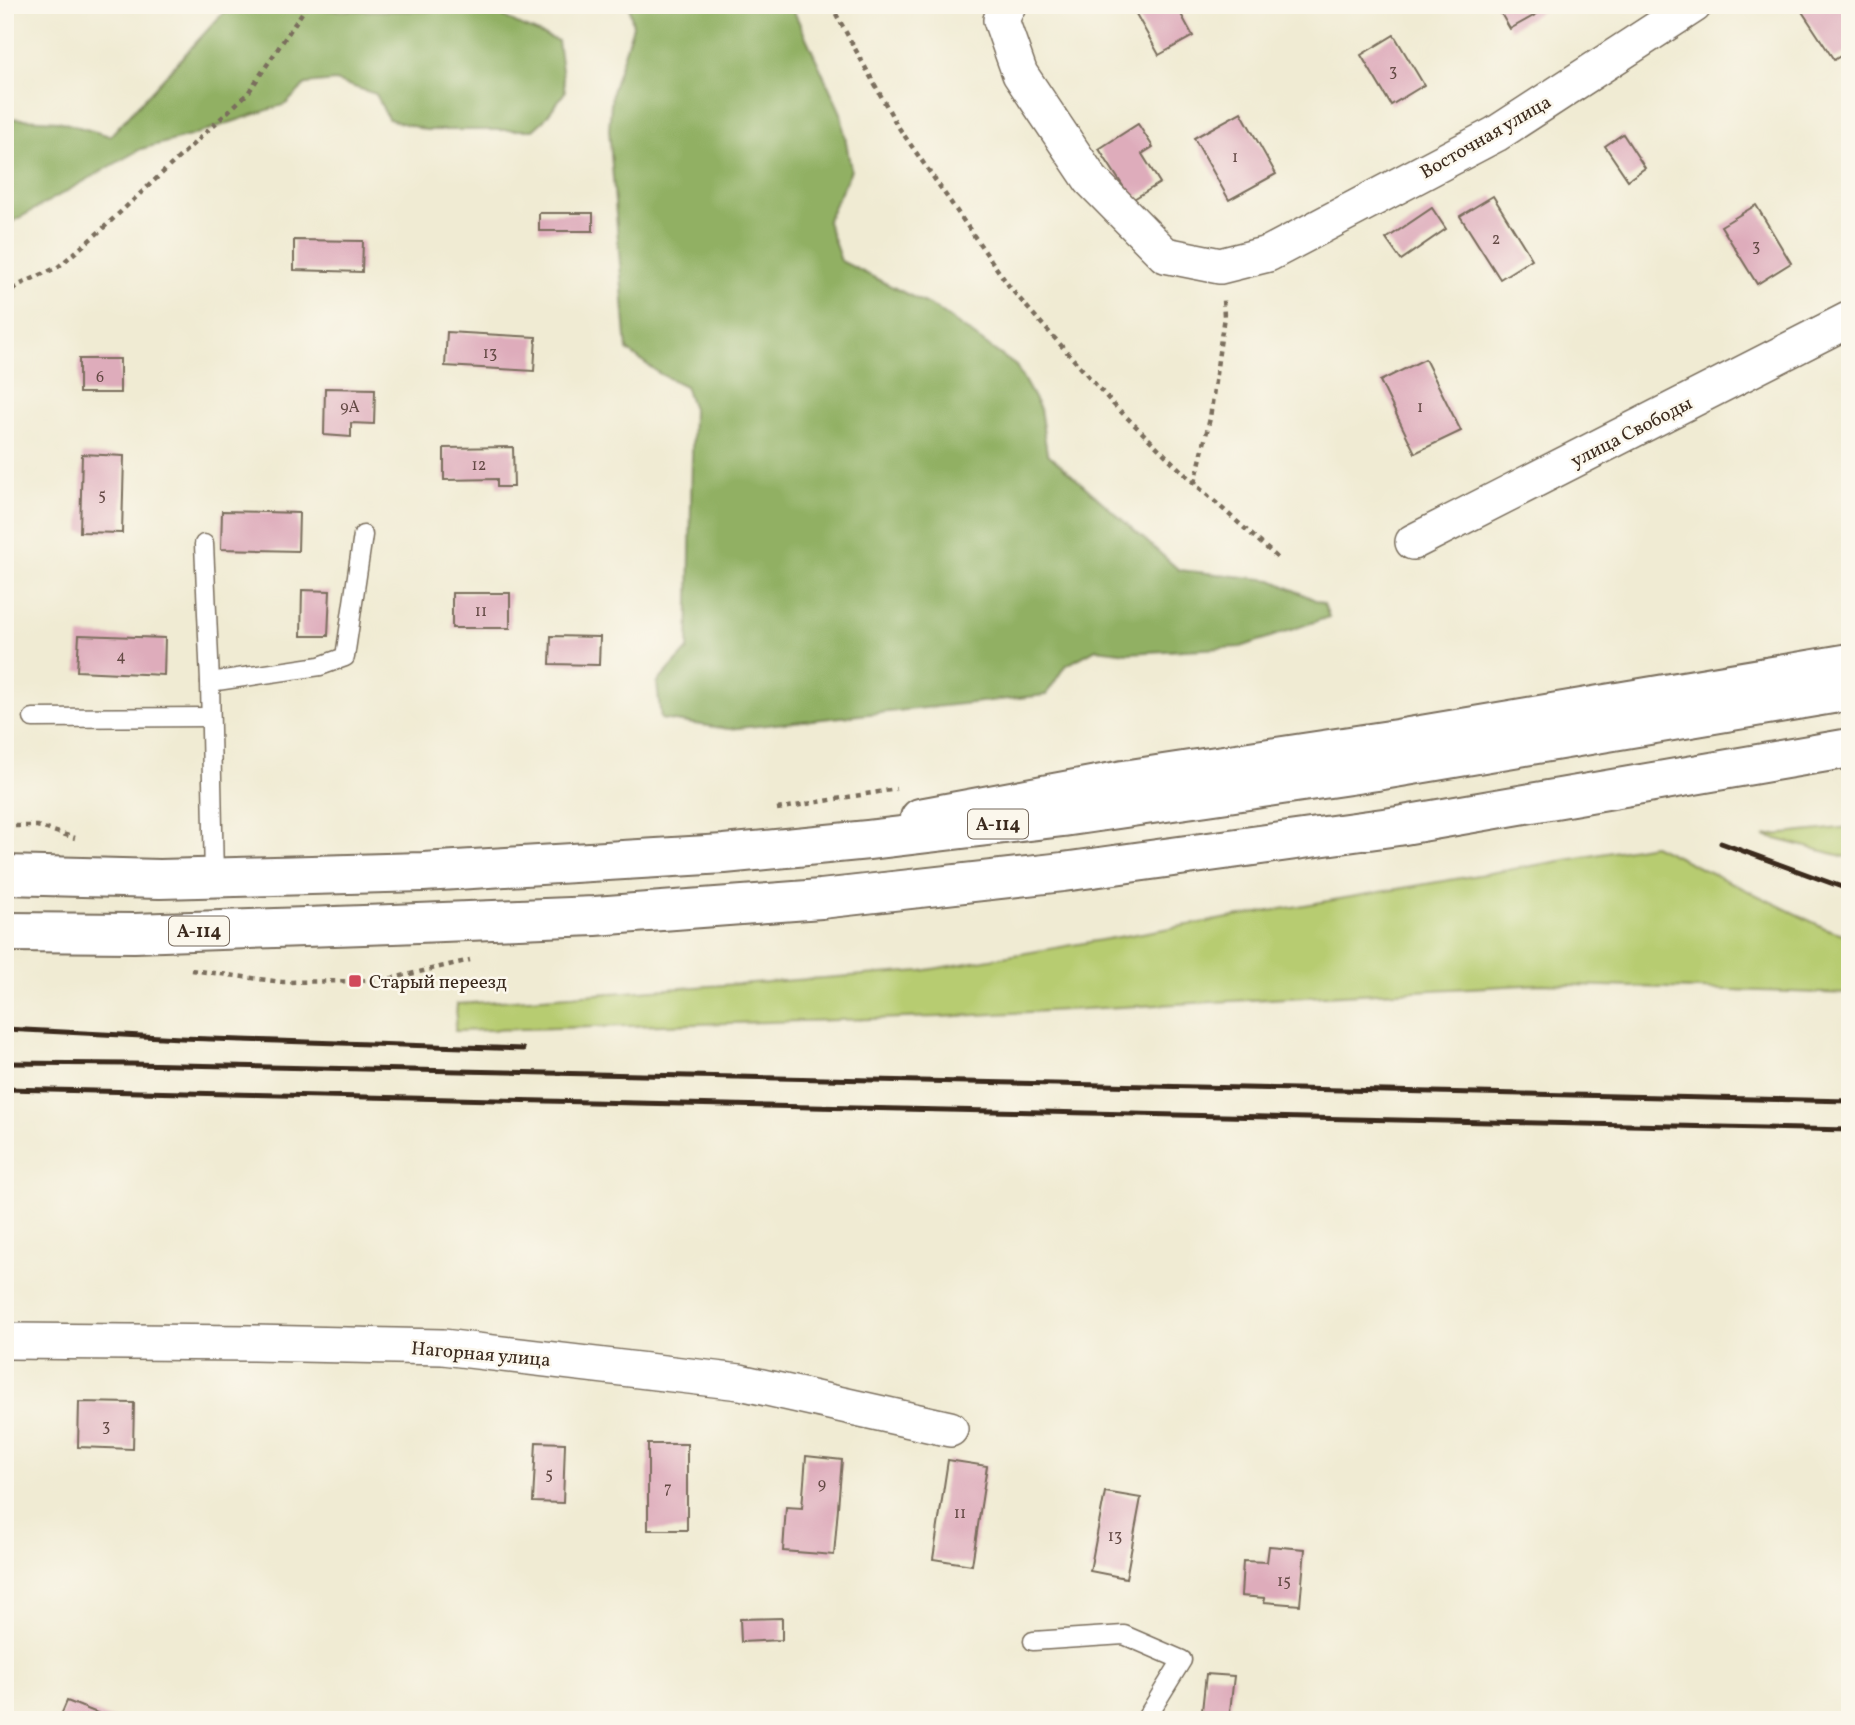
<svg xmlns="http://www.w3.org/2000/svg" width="1855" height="1725" font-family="Vollkorn,serif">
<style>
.green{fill:#b7cc71;stroke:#797b48;stroke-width:2}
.forest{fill:#91b063;stroke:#666d40;stroke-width:2}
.building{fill:#deacbb}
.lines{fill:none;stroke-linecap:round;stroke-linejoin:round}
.service-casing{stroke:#7a6e5d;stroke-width:21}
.minor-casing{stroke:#7a6e5d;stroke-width:38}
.tertiary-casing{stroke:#7a6e5d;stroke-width:42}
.trunk-casing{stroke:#7a6e5d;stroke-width:42}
.path{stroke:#7a6e5d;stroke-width:4.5;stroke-dasharray:5 5;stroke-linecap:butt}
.service{stroke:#fff;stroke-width:18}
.minor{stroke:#fff;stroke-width:35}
.tertiary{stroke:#fff;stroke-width:38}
.trunk{stroke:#fff;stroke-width:38}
.rail{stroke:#3b2a1e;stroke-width:5}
.poi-dot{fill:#d1495b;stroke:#fbf7ec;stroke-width:2.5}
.labels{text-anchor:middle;stroke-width:5;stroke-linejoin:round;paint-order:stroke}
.number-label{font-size:16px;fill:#644a45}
.shield{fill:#fbf7ec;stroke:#75685c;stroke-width:2}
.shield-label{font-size:18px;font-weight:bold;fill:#3b2a1e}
.street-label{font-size:19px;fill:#3b2a1e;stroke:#fbf7ec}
.poi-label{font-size:19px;fill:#3b2a1e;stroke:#fbf7ec;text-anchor:start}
</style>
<rect width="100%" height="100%" fill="#fbf7ec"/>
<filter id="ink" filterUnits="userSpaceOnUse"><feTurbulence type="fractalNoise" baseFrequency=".0143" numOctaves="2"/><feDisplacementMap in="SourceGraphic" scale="14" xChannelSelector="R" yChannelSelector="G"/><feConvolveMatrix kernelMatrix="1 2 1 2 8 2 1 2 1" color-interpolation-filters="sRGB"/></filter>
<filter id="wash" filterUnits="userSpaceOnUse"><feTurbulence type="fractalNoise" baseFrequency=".00686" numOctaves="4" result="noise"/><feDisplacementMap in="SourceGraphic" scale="28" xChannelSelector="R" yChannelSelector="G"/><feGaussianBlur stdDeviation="1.57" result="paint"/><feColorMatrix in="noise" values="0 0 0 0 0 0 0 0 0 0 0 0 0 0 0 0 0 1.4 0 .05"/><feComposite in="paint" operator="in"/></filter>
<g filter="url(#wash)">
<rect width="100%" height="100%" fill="#f0ebd3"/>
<g class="green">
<polygon points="1850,827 1850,858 1764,836"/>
<polygon points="1653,845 1827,929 1850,936 1850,994 1542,984 939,1017 455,1031 457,1004 921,971"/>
</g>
<g class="forest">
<polygon points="253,5 268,5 304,10 430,11 462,5 484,5 517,24 558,41 565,92 544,120 533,130 426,130 388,119 376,94 335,81 306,84 286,104 190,136 141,149 5,226 5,118 58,121 110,136 224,12"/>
<polygon points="629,5 791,5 841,113 851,170 827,221 841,261 937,309 1016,366 1040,409 1047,453 1179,570 1272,580 1324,604 1329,617 1241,647 1128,653 1096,649 1065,666 1046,695 729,729 661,719 657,683 688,649 693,409 685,386 660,374 627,350 609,129 612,92 633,26"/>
</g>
<g id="blocks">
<g class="building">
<polygon points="1131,5 1176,5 1193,36 1159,55"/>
<polygon points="1496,5 1553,5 1510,29"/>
<polygon points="1809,5 1840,5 1850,20 1850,50 1834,60 1801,10"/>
<polygon points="1394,35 1424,85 1391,105 1361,55"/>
<polygon points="1241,112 1276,174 1229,200 1194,138"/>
<polygon points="1138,124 1153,147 1142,154 1160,183 1132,200 1099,149"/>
<polygon points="1623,134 1645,168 1628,180 1605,146"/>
<polygon points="1493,196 1532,259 1500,279 1460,216"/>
<polygon points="1756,205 1791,263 1757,284 1721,226"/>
<polygon points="1432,208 1446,229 1401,260 1386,239"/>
<rect x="539" y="213" width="54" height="18"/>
<polygon points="294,240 363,241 362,272 294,270"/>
<polygon points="447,332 536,337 534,371 445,366"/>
<rect x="79" y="359" width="41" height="34"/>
<polygon points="1425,359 1461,431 1415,453 1380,381"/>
<polygon points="325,388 375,389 374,424 351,423 351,437 324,435"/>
<polygon points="513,447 514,487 497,487 497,479 444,480 444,448"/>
<polygon points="82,454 124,456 122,533 80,532"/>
<polygon points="222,511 299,513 298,551 221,549"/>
<polygon points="302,590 330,591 328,636 301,636"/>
<rect x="452" y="593" width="58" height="35"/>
<polygon points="79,635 165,638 164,675 77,671"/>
<polygon points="551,636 600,637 599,665 550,664"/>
<polygon points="79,1402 134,1403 133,1449 78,1447"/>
<polygon points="536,1442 565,1443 563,1503 533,1502"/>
<rect x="648" y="1444" width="39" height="86"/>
<polygon points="806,1456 842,1460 834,1555 783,1551 786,1507 802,1508"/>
<polygon points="948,1460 987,1466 972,1565 933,1559"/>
<polygon points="1105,1492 1141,1498 1126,1578 1090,1571"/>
<polygon points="1269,1546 1305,1549 1300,1605 1264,1602 1265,1598 1241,1596 1243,1561 1267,1562"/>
<polygon points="782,1618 782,1640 741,1642 740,1619"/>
<polygon points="1206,1674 1234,1676 1229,1720 1201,1720"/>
<polygon points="67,1701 115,1720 59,1720"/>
</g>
</g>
</g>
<g filter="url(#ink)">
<use href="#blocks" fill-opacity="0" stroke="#7a6e5d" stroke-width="2"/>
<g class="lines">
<defs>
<g id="service">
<polyline points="204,544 210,682 214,878"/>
<polyline points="210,682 320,666 345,657 363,535"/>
<polyline points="33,718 210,717"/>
<polyline points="1033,1641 1124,1635 1182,1660 1145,1720"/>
</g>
<g id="minor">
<polyline points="1008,5 1001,20 1020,74 1091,180 1165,255 1220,266 1268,254 1496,134 1694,5"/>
<polyline points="1413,542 1850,319"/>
<polyline points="5,1341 253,1343 443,1347 740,1382 950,1429"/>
</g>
<polyline id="tertiary" points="920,818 1124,780 1397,739 1850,663"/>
<g id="trunk">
<polyline points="5,875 160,879 423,872 724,854 868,840 1063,817 1377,771 1850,691"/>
<polyline points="5,932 134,933 393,924 595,916 821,899 1063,872 1398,826 1850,748"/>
</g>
</defs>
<use href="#service" class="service-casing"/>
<use href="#minor" class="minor-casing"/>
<use href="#tertiary" class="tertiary-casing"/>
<use href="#trunk" class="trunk-casing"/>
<g class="path">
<polyline points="831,5 897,125 1011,289 1113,404 1195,484 1280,560"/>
<polyline points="5,296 21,284 58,267 99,232 248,93 304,10 309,5"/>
<polyline points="1195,483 1210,418 1224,316 1223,299"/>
<polyline points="777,809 896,789"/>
<polyline points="5,826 37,826 75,838"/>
<polyline points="191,970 282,982 355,981 393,978 470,960"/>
</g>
<use href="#service" class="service"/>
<use href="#minor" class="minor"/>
<use href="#tertiary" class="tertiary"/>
<use href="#trunk" class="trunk"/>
<g class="rail">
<polyline points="1721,843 1850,890"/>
<polyline points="5,1029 181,1038 523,1049"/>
<polyline points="5,1063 131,1064 1850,1101"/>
<polyline points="5,1089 1850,1130"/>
</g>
</g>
</g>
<rect class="poi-dot" x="348" y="974" width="14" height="14" rx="3.5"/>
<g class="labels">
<g class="number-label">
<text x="1393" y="76">3</text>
<text x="1235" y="162">1</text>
<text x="1496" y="244">2</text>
<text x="1756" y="251">3</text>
<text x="490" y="358">13</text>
<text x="100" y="382">6</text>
<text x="350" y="412">9А</text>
<text x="1420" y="412">1</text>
<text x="479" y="470">12</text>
<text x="102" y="500">5</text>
<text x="481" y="616">11</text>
<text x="121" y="661">4</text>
<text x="106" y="1431">3</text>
<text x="549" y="1479">5</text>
<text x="822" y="1489">9</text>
<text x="668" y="1493">7</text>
<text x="960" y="1518">11</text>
<text x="1115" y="1541">13</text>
<text x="1284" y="1586">15</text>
</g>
<g class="shield">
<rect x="968" y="809.5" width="60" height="29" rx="5"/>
<rect x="169" y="916.5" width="60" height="29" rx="5"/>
</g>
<g class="shield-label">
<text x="998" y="830">А-114</text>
<text x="199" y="937">А-114</text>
</g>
<g class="street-label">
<text transform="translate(1485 136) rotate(-30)" y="7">Восточная улица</text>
<text transform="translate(1631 431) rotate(-27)" y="7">улица Свободы</text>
<text transform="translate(481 1353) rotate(5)" y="7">Нагорная улица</text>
</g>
<g class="poi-label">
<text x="369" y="988">Старый переезд</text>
</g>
</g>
<rect width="1855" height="1725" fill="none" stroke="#fbf7ec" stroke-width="28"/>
</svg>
